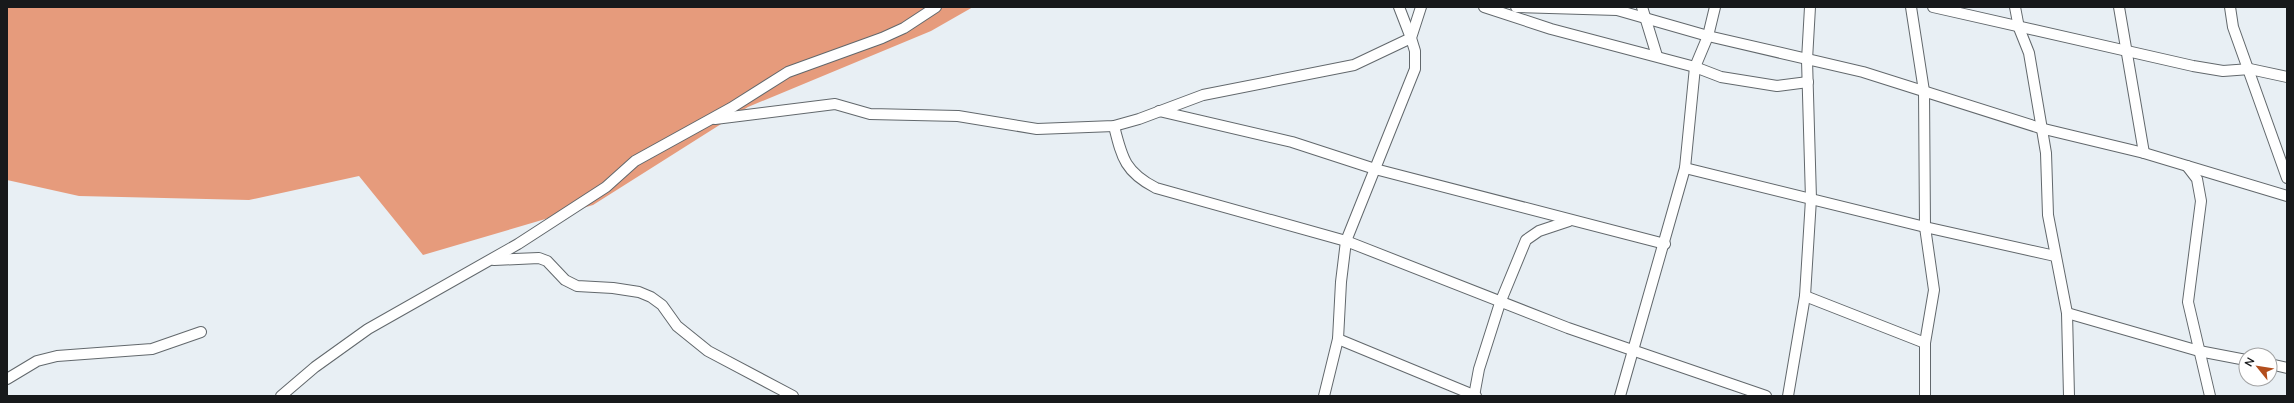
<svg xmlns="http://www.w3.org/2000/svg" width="2294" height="403" font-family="Mulish,sans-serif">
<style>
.forest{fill:#e69b7c}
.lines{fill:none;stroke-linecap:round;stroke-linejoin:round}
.minor-casing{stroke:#62686c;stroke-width:12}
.minor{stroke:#fff;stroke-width:10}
</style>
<rect width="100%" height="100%" fill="#e8eff4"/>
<polygon class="forest" points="7,7 973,7 931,31 748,107 593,205 423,255 359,176 249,200 79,196 7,180"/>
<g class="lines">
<defs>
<g id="minor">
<polyline points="1484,7 1551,29 1695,67 1721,77 1777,86 1808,82"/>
<polyline points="1516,7 1617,10 1708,36 1863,72 2040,128 2144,153 2287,196"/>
<polyline points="1642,7 1657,56"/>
<polyline points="1911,7 1924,91 1925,227 1934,290 1925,343 1925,396"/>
<polyline points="1933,7 2193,66 2223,71 2250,69 2287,77"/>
<polyline points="2015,7 2019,28 2029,53 2046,153 2048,215 2067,313 2069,396"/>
<polyline points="2119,7 2144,153"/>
<polyline points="2230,7 2233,27 2287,178"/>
<polyline points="1159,111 1292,142 1375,169 1665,244"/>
<polyline points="715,119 835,104 870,114 958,116 1037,129 1114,126 1139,119 1203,95 1354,65 1411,38 1399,7"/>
<path d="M1114,126c8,32 11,46 42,62l190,53 222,87 198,68"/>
<polyline points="2187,166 2197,179 2201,201 2188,302 2210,396"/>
<polyline points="1685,168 1925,227 2055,256"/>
<polyline points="494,260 539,258 547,261 565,280 577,286 613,288 639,292 651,297 662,305 677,326 708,351 793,396"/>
<polyline points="1805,296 1925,343"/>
<polyline points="2067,313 2199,351 2246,360"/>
<polyline points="1338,339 1476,396"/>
<polyline points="2270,364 2287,368"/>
<polyline points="7,379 37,361 57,356 152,349 201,332"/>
<polyline points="281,396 315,367 368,329 518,244 606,187 635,161 731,108 788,72 882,38 904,28 936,7"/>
<polyline points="1324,396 1338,339 1341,282 1346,241 1415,69 1415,51 1411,38 1421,7"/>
<polyline points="1474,396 1479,369 1500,303 1526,240 1539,231 1569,221"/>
<polyline points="1620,396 1685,168 1695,67 1708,36 1715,7"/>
<polyline points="1788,396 1805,296 1811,199 1807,60 1810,7"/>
</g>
</defs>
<use href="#minor" class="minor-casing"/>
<use href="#minor" class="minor"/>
</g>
<rect width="2294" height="403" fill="none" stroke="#17191b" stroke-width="16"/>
<g transform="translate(2258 367) rotate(300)"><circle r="19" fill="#ffffff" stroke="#a2a3a4"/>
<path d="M0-3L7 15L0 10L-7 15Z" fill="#b34e1d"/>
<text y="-6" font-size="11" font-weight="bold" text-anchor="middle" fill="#17191b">N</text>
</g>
</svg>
